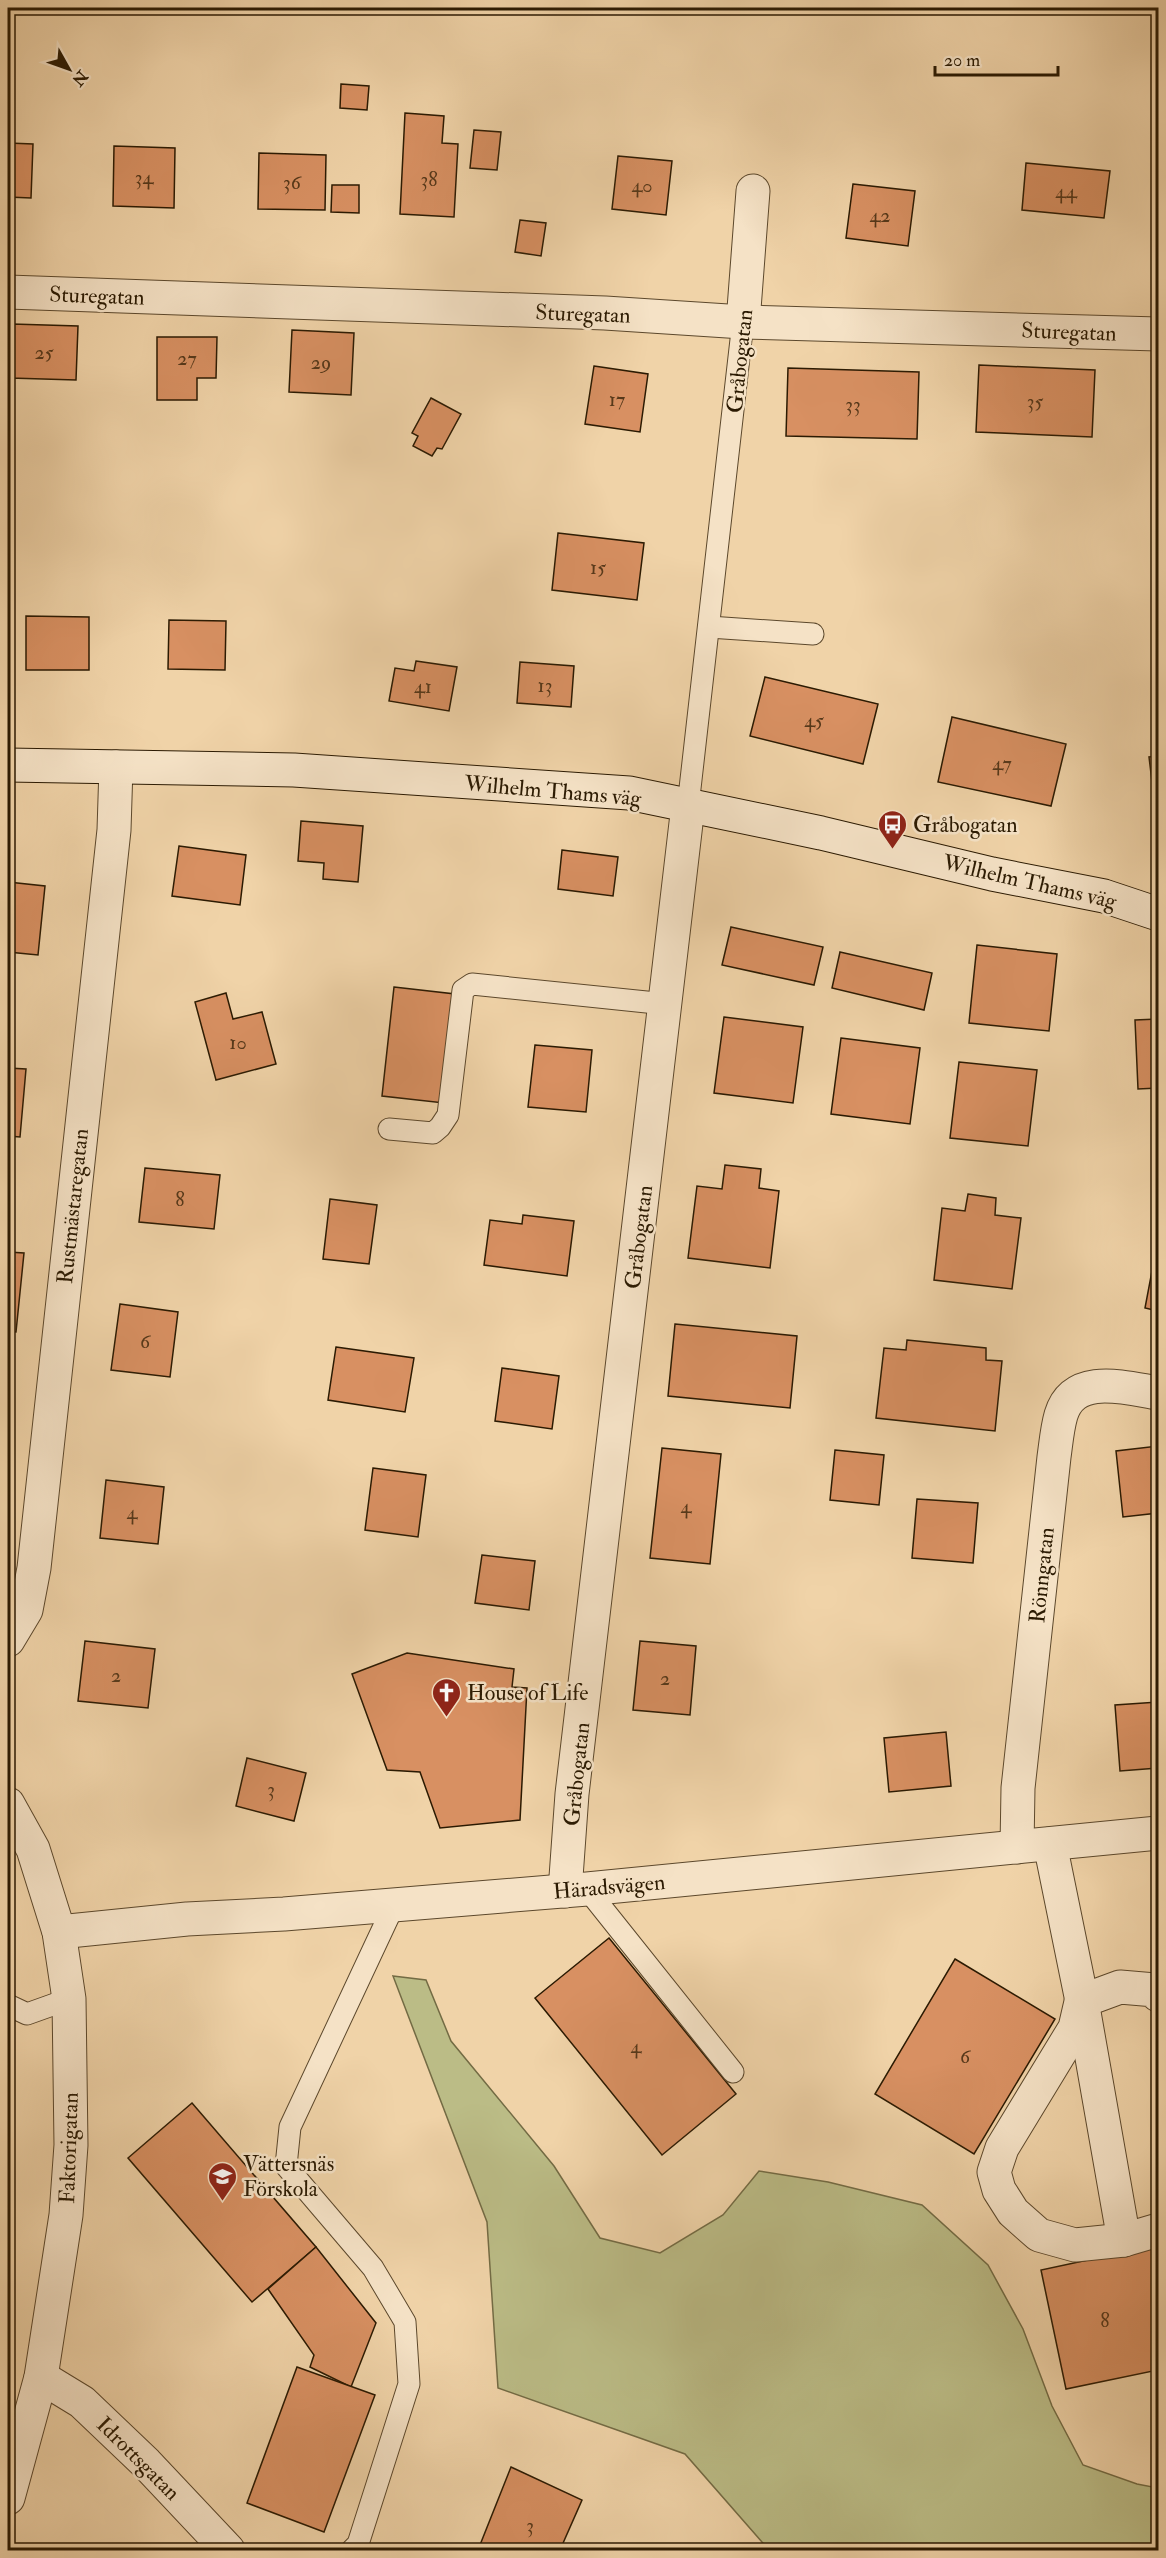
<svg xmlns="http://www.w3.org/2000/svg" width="1166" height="2558" font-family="'IM FELL Double Pica',serif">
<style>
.green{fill:#bbbc86;stroke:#736b44;stroke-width:1.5}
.building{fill:#d89062;stroke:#2b1a02;stroke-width:1.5}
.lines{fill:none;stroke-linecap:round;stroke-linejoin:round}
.lane-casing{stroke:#5c482c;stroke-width:23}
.street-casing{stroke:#5c482c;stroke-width:35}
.secondary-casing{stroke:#2b1a02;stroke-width:35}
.lane{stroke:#f5e2c6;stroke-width:21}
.street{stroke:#f5e2c6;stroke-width:33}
.secondary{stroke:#f5e2c6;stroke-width:33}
.labels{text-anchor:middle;stroke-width:5;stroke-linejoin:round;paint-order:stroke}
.number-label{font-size:20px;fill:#56381a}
.street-label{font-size:22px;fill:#2b1a02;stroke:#f5e2c6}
.poi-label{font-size:22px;fill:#2b1a02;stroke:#f5e2c6;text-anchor:start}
</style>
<rect width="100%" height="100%" fill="#f0d3a8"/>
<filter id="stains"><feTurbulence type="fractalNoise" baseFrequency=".00333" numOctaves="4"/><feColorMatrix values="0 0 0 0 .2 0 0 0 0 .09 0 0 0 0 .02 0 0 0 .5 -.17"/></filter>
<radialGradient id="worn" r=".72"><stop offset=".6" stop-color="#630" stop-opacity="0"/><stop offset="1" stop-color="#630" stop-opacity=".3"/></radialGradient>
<polygon class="green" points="393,1976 426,1980 451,2041 554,2166 600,2238 660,2253 723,2215 759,2171 828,2182 922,2205 988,2265 1023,2329 1052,2406 1083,2465 1137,2484 1158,2488 1158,2550 769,2550 685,2454 498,2388 487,2222"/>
<g class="building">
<polygon points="341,84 369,86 367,110 340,108"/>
<polygon points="405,113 444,116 442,143 458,144 454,217 400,214"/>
<polygon points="474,130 501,132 497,170 470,168"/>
<polygon points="8,143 33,144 31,198 8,197"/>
<polygon points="114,146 175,148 174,208 113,206"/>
<polygon points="259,153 326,155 325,210 258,209"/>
<polygon points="618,156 672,161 666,215 612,209"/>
<polygon points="1026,163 1110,171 1104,218 1022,210"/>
<polygon points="853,184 915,191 908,246 846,238"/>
<polygon points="332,185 359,185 359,213 331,212"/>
<polygon points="520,220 546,223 541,256 515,252"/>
<polygon points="12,324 78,326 76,380 10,378"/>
<polygon points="292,330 354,333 351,395 289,392"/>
<polygon points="157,337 217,337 216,378 197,378 197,400 157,400"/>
<polygon points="979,365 1095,370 1092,437 976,432"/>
<polygon points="594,366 648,374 640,432 585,424"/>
<polygon points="788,368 919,372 917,439 786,436"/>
<polygon points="1154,374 1158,374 1158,441 1152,441"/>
<polygon points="431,398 461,414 442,449 437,448 432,456 413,446 418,436 412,433"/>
<polygon points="558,533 644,543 637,600 552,590"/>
<polygon points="26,616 89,617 89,670 26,670"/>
<polygon points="169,620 226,621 225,670 168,669"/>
<polygon points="416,661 457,667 449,711 389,701 395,668 414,671"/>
<polygon points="520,662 574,666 571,707 517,703"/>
<polygon points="765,677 878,704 863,764 750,736"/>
<polygon points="952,717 1066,744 1051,806 938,782"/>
<polygon points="1158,756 1158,815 1156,815 1149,757"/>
<polygon points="301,821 363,826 358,882 323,879 324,863 298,861"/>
<polygon points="179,846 246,855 240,905 172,896"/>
<polygon points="562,850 618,857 613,896 558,889"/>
<polygon points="8,882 45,886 38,955 8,952"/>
<polygon points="731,927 823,947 814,985 722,965"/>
<polygon points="977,945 1057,954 1049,1031 969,1023"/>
<polygon points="840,952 932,973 924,1010 832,988"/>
<polygon points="394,987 455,994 444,1103 382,1096"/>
<polygon points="226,993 233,1019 262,1012 276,1064 216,1080 195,1002"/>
<polygon points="724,1017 803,1027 793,1103 714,1093"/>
<polygon points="1158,1019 1158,1088 1138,1089 1135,1020"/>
<polygon points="841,1038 920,1048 910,1124 831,1114"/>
<polygon points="535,1045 592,1050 586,1112 528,1107"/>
<polygon points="959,1062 1037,1070 1028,1146 950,1138"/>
<polygon points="8,1068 26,1069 20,1137 8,1136"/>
<polygon points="725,1165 761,1169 759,1188 779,1191 770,1268 688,1258 697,1186 722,1189"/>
<polygon points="145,1168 220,1175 214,1229 139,1222"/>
<polygon points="968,1194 996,1198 995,1215 1021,1218 1012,1289 934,1280 942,1208 965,1211"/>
<polygon points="330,1199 377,1205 369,1264 323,1259"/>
<polygon points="523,1215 574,1221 567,1276 484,1265 490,1220 522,1224"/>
<polygon points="8,1252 24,1253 16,1332 8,1331"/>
<polygon points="1155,1255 1158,1256 1158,1311 1145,1308"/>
<polygon points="120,1304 178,1312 170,1377 111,1370"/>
<polygon points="675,1324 797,1336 790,1408 668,1396"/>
<polygon points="907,1340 986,1348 986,1360 1002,1361 995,1431 876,1418 884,1348 906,1350"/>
<polygon points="336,1347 414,1358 405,1412 328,1400"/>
<polygon points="502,1368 559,1376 552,1429 495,1421"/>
<polygon points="1158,1446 1158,1513 1123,1517 1116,1451"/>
<polygon points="662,1448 721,1454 710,1564 650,1558"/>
<polygon points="835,1450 884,1455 879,1505 830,1500"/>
<polygon points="373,1468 426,1475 418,1537 365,1530"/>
<polygon points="106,1480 164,1487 158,1544 100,1538"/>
<polygon points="917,1499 978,1503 973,1563 912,1558"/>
<polygon points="482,1555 535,1561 529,1610 475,1603"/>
<polygon points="85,1641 155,1649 148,1708 78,1701"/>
<polygon points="640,1641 696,1646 690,1715 633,1710"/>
<polygon points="407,1653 514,1669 512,1687 527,1688 520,1820 440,1828 420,1772 387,1770 352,1674"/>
<polygon points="1158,1702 1158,1768 1120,1771 1115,1705"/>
<polygon points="946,1732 951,1786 889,1792 884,1738"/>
<polygon points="247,1758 306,1773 294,1821 236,1806"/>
<polygon points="609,1938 736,2094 662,2155 535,1998"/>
<polygon points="955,1959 1055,2019 974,2154 875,2094"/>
<polygon points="192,2103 316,2247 252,2302 128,2158"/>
<polygon points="1158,2245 1158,2370 1066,2389 1041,2270"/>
<polygon points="316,2247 376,2323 351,2387 310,2367 314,2355 268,2289"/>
<polygon points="297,2367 375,2395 324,2532 247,2503"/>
<polygon points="511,2467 582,2500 560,2550 478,2550"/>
</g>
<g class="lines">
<defs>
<g id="lane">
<polyline points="709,627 813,634"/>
<polyline points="688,806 743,322"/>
<polyline points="389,1129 433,1133 440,1127 448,1115 463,990 472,984 666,1004"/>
<polyline points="587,1889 733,2072"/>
<polyline points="8,2005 27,2014 69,1999"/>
<polyline points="352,2550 358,2544 409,2384 405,2322 373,2268 286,2166 290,2127 394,1905"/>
</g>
<g id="street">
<polyline points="8,292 605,313 743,322 1158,334"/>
<polyline points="743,322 753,191"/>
<polyline points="8,1640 26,1610 34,1568 114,830 116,767"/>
<polyline points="8,1804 33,1849 59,1932 69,1999 71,2145 66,2215 41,2377 8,2498"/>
<polyline points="1050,1844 1082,2001 1124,2240"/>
<path d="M1017,1847l1,-59 36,-331c2,-14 3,-28 7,-42 13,-43 65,-27 97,-22"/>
<polyline points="565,1891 572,1794 688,806"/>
<polyline points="59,1932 187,1919 284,1914 587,1889 1158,1833"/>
<polyline points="1082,2001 1120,1987 1155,1990 1158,1995"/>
<polyline points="1081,2002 1075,2028 1002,2148 994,2172 999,2190 1013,2212 1039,2235 1075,2245 1124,2240 1158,2230"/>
<polyline points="41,2377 82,2402 146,2463 228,2550"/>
</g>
<polyline id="secondary" points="8,765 294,770 629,793 821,833 992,874 1104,896 1158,914"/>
</defs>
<use href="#lane" class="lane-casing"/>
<use href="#street" class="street-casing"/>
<use href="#secondary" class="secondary-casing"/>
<use href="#lane" class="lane"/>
<use href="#street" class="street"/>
<use href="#secondary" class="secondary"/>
</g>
<defs>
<symbol id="bus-pin" viewBox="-11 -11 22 30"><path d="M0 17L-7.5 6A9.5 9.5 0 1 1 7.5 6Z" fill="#8f2418" stroke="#f5e2c6"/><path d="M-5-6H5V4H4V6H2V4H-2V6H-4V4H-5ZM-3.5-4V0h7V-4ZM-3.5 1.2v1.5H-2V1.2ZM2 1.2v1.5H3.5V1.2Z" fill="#fff"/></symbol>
<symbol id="church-pin" viewBox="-11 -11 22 30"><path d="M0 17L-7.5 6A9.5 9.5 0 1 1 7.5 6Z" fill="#8f2418" stroke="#f5e2c6"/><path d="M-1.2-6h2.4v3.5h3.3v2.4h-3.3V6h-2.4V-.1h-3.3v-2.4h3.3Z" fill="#fff"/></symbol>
<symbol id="school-pin" viewBox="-11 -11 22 30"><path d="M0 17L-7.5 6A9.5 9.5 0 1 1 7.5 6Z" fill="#8f2418" stroke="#f5e2c6"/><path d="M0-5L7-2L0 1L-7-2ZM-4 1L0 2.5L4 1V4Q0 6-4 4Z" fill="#fff"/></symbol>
</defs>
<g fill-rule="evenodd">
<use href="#bus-pin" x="876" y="808" width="33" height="45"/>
<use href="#church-pin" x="430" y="1676" width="33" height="45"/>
<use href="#school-pin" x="206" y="2160" width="33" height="45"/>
</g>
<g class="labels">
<g class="number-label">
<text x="144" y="184">34</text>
<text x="429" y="186">38</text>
<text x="292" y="189">36</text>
<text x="642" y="192">40</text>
<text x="1066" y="198">44</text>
<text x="880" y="222">42</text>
<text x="44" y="359">25</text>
<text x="187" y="365">27</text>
<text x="321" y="369">29</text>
<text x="617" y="406">17</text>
<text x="1035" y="408">35</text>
<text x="853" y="411">33</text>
<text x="598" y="574">15</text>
<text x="545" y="692">13</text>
<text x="423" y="693">41</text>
<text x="814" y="727">45</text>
<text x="1002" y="770">47</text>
<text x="238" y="1049">10</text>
<text x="180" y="1206">8</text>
<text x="145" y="1348">6</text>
<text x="686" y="1513">4</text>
<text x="132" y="1519">4</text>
<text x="116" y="1682">2</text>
<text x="665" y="1685">2</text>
<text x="271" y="1796">3</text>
<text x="636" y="2053">4</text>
<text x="965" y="2063">6</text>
<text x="1105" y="2327">8</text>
<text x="530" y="2532">3</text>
</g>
<g class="street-label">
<text transform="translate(97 295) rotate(2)" y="8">Sturegatan</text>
<text transform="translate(583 313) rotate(2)" y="8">Sturegatan</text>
<text transform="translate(1069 331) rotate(2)" y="8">Sturegatan</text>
<text transform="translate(739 361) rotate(-84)" y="8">Gråbogatan</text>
<text transform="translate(553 790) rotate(5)" y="8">Wilhelm Thams väg</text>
<text transform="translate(1030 881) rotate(13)" y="8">Wilhelm Thams väg</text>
<text transform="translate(72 1206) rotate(-84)" y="8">Rustmästaregatan</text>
<text transform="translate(638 1237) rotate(-83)" y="8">Gråbogatan</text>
<text transform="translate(1041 1575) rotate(-84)" y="8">Rönngatan</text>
<text transform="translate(576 1774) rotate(-84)" y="8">Gråbogatan</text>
<text transform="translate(609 1886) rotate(-5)" y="8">Häradsvägen</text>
<text transform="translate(68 2148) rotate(-88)" y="8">Faktorigatan</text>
<text transform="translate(139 2458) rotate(45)" y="8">Idrottsgatan</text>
</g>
<g class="poi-label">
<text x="913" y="832">Gråbogatan</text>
<text x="467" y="1700">House of Life</text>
<text x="243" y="2171">Vättersnäs<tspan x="243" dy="25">Förskola</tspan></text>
</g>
</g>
<rect width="1166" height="2558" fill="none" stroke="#f0d3a8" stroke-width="30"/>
<rect x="9" y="9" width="1148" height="2540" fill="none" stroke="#2b1a02" stroke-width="3"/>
<rect x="15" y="15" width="1136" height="2528" fill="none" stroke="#2b1a02" stroke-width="1.5"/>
<g transform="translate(69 69) rotate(130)" stroke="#f5e2c6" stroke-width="4.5" paint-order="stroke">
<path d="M0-4.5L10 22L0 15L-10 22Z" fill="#2b1a02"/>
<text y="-9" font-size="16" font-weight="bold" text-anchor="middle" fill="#2b1a02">N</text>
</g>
<path d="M935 66v9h123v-9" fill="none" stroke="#2b1a02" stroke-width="3"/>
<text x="944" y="66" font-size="18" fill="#2b1a02" stroke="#f5e2c6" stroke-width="4.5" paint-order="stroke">20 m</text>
<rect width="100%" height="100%" filter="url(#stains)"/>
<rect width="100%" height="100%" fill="url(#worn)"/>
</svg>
